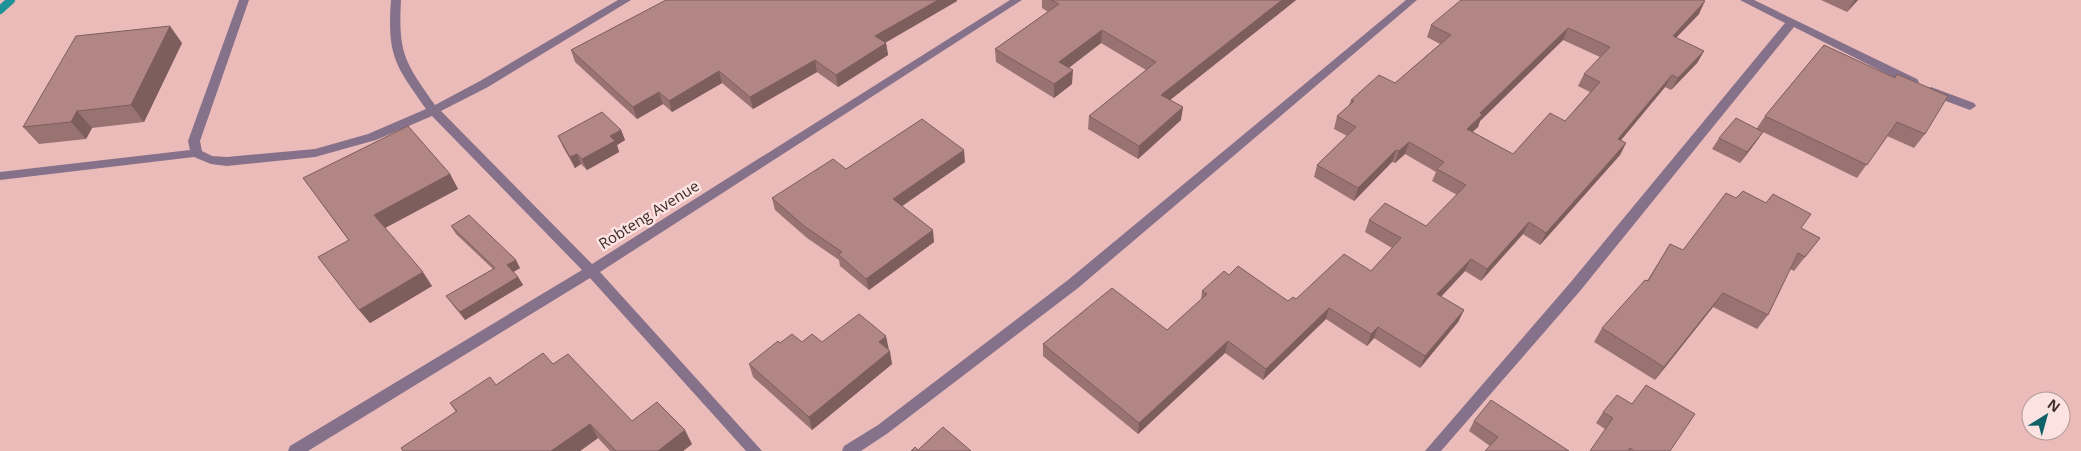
<svg xmlns="http://www.w3.org/2000/svg" width="2081" height="451" font-family="'Open Sans',sans-serif">
<style>
.lines{fill:none;stroke-linecap:round;stroke-linejoin:round}
.stream{stroke:#1d9298;stroke-width:8}
.minor{fill:#857189;fill-rule:evenodd}
.wall{fill:#997372;fill-rule:evenodd}
.shaded-wall{fill:#7d5e5d}
.building{fill:#b28685;stroke:#7d5e5d;fill-rule:evenodd}
.labels{text-anchor:middle;stroke-width:5;stroke-linejoin:round;paint-order:stroke}
.street-label{font-size:15px;fill:#3d2b2a;stroke:#fce3e2}
</style>
<rect width="100%" height="100%" fill="#ebbbba"/>
<g class="lines">
<polyline class="stream" points="0,10 11,0"/>
<g class="minor">
<path d="M239,0h10l-49,141 2,10 10,5 15,1 88,-8 53,-15 58,-25c-31,-44 -39,-53 -35,-109h10c-3,54 4,62 34,105l45,-24 138,-81h13l-143,87 -47,24 151,153 418,-264h12l-422,272 162,179h-16l-156,-173 -282,173h-20l2,-5 292,-176 -150,-154 -56,24 -61,17 -88,9 -16,-2 -17,-7 -194,23v-8l190,-22 -2,-9z"/>
<polygon points="1406,0 1417,0 1078,288 888,433 861,451 842,451 844,446 878,425 1068,280"/>
<polygon points="1740,0 1754,0 1917,79 1919,82 1913,86 1909,85 1794,27 1580,291 1441,451 1425,451 1570,283 1785,23"/>
<polygon points="1931,87 1974,103 1976,106 1970,110 1927,94 1925,91"/>
</g>
</g>
<g class="wall">
<polygon points="666,0 957,0 957,1 885,43 886,43 888,55 838,87 817,72 753,109 722,83 672,112 663,104 637,119 575,62 571,50"/>
<polygon points="1042,0 1296,0 1170,100 1181,120 1138,159 1088,129 1089,116 1146,70 1101,43 1069,68 1072,84 1054,98 996,62 995,49 1048,12 1042,8"/>
<polygon points="1821,0 1858,0 1847,12"/>
<path d="M1699,14l-23,24 28,13 -7,12 -26,27 -6,-3 -44,53 5,3 -6,12 -80,90 -17,-11 -42,47 -16,-10 -24,26 23,13 -6,12 -38,46 -46,-30 -7,8 -41,-27 -63,61 -38,-27 -87,81 -95,-78v-12l124,-14 34,-30 1,-9 27,-16 59,26 8,-2 75,-28 21,-23 -27,-16 4,-12 57,6 31,-31 -25,-14 4,-9 -31,-18 -10,9 -3,-1 -38,39 -40,-24 3,-12 30,-29 -13,-7 3,-13 12,-11 2,-5 44,-17 45,-39 -13,-7 4,-12zM1563,40l37,17 -16,17 -6,12 12,6 -25,29 -52,33 -41,-22 6,-5 2,-6z"/>
<polygon points="182,43 144,122 92,128 86,139 39,144 23,127"/>
<polygon points="1824,45 1925,134 1914,148 1887,136 1857,178 1763,132 1756,142 1740,163 1712,149 1719,138 1757,128 1765,116"/>
<polygon points="621,130 625,140 617,145 619,152 587,170 581,164 575,168 563,147 558,136"/>
<polygon points="965,162 902,206 934,242 869,290 840,266 839,260 807,238 775,210 772,198 846,169"/>
<polygon points="450,174 458,189 385,228 432,286 370,323 318,257 349,241 303,178"/>
<polygon points="451,226 520,268 513,272 518,277 523,285 465,320 452,304 446,296 493,269 456,234"/>
<polygon points="1801,228 1820,238 1794,271 1790,269 1768,315 1757,329 1713,307 1655,380 1594,342 1602,328 1647,281 1670,244 1683,250"/>
<polygon points="802,342 822,342 889,350 892,364 812,430 753,377 749,364 780,343"/>
<polygon points="553,364 632,421 692,444 683,451 610,451 598,438 580,451 403,451 456,412 450,403"/>
<polygon points="1603,412 1670,451 1590,451 1605,429 1596,423"/>
<polygon points="1474,421 1569,451 1490,446 1469,431"/>
</g>
<g class="shaded-wall">
<polygon points="938,0 957,0 957,1 876,48 875,36"/>
<polygon points="1282,0 1296,0 1160,108 1161,95"/>
<polygon points="1855,0 1858,0 1847,12 1854,1"/>
<polygon points="1705,1 1699,14 1666,48 1673,36"/>
<polygon points="170,26 182,43 144,122 131,105"/>
<polygon points="1568,28 1563,40 1480,121 1478,127 1462,142 1467,129 1480,113"/>
<polygon points="1102,30 1101,43 1059,75 1059,62"/>
<polygon points="886,43 888,55 838,87 836,75"/>
<polygon points="1704,51 1697,63 1671,90 1678,78"/>
<polygon points="815,60 817,72 753,109 750,97"/>
<polygon points="1073,70 1072,84 1054,98 1054,84"/>
<polygon points="719,71 722,83 672,112 669,101"/>
<polygon points="1672,75 1665,87 1612,151 1618,139"/>
<polygon points="659,92 663,104 637,119 633,107"/>
<polygon points="1183,107 1181,120 1138,159 1139,146"/>
<polygon points="77,111 92,128 86,139 71,122"/>
<polygon points="621,130 625,140 617,145 619,152 587,170 582,159 610,136"/>
<polygon points="1763,132 1756,142 1740,163 1747,152"/>
<polygon points="1409,142 1405,154 1395,163 1399,151"/>
<polygon points="1626,143 1620,155 1540,245 1546,233"/>
<polygon points="964,150 965,162 895,211 893,199"/>
<polygon points="1396,150 1392,162 1354,201 1358,188"/>
<polygon points="577,154 581,164 575,168 570,157"/>
<polygon points="450,174 458,189 383,229 374,215"/>
<polygon points="1529,222 1523,234 1481,281 1487,269"/>
<polygon points="933,230 934,242 869,290 866,279"/>
<polygon points="1471,259 1465,271 1432,306 1437,294"/>
<polygon points="516,260 520,268 512,273 507,265"/>
<polygon points="423,272 432,286 370,323 359,310"/>
<polygon points="518,277 523,285 465,320 460,312"/>
<polygon points="1723,293 1713,307 1655,380 1664,367"/>
<polygon points="1329,308 1326,319 1263,380 1266,369"/>
<polygon points="1464,310 1458,322 1420,368 1425,356"/>
<polygon points="1378,327 1374,338 1367,346 1371,334"/>
<polygon points="886,336 889,350 879,342"/>
<polygon points="1228,341 1225,353 1138,434 1139,423"/>
<polygon points="890,351 892,364 812,430 809,417"/>
<polygon points="590,424 598,438 580,451 551,451"/>
<polygon points="685,430 692,444 683,451 658,451"/>
</g>
<g class="building">
<polygon points="666,0 938,0 875,36 886,43 836,75 815,60 750,97 719,71 669,101 659,92 633,107 571,50"/>
<polygon points="1051,0 1282,0 1161,95 1183,107 1139,146 1089,116 1156,62 1102,30 1059,62 1073,70 1054,84 995,49 1059,4"/>
<path d="M1461,0h241l3,1 -32,35 31,15 -26,27 -6,-3 -54,64 8,4 -80,90 -17,-11 -42,47 -16,-10 -34,35 27,16 -39,46 -47,-29 -7,7 -42,-26 -63,61 -38,-28 -89,82 -96,-79 69,-56 55,42 40,-36 -5,-3 22,-20 5,4 9,-9 50,35 5,-4 3,2 48,-45 27,17 30,-33 -32,-18 16,-17 41,23 40,-41 -29,-16 7,-7 -35,-20 -10,9 -3,-1 -38,38 -41,-23 39,-38 -19,-11 17,-15 -3,-1 28,-25 16,8 56,-48 -20,-10zM1568,28l42,19 -26,27 16,8 -35,39 -15,-8 -37,41 -46,-25 15,-14 -2,-2z"/>
<polygon points="170,26 131,105 77,111 71,122 23,127 76,36"/>
<polygon points="1824,45 1895,78 1897,74 1948,96 1925,134 1897,122 1867,165 1765,116"/>
<polygon points="602,112 621,130 610,136 615,141 582,159 577,154 570,157 558,136"/>
<polygon points="1736,118 1763,132 1747,152 1719,138"/>
<polygon points="922,119 964,150 893,199 933,230 866,279 838,254 842,252 804,226 772,198 833,159 846,169"/>
<polygon points="408,126 450,174 374,215 423,272 359,310 318,257 349,240 303,178"/>
<polygon points="1743,191 1766,203 1773,194 1811,214 1801,228 1820,238 1805,257 1798,253 1768,315 1723,293 1664,367 1602,328 1645,280 1648,281 1670,244 1683,250 1726,193 1736,198"/>
<polygon points="469,215 516,260 507,265 518,277 460,312 446,296 495,268 451,226"/>
<polygon points="859,314 886,336 879,342 890,351 809,417 749,364 778,341 780,343 792,334 802,342 812,334 822,342"/>
<polygon points="543,353 553,364 568,354 632,421 657,402 685,430 658,451 616,451 590,424 551,451 403,451 401,448 457,411 450,403 490,377 496,385"/>
<polygon points="1646,385 1695,414 1670,451 1634,451 1630,448 1628,451 1590,451 1613,418 1603,412 1617,395 1632,404"/>
<polygon points="1491,400 1569,451 1485,451 1498,437 1474,421"/>
<polygon points="943,427 971,451 911,451 915,447 918,450"/>
</g>
<g class="labels">
<g class="street-label">
<text transform="translate(649 215) rotate(-32)" y="5">Robteng Avenue</text>
</g>
</g>
<g transform="translate(2046 416) rotate(37)"><circle r="24" fill="#fce3e2" stroke="#b09998"/>
<path d="M0-4L9 19L0 12L-9 19Z" fill="#106165"/>
<text y="-8" font-size="14" font-weight="bold" text-anchor="middle" fill="#3d2b2a">N</text>
</g>
</svg>
